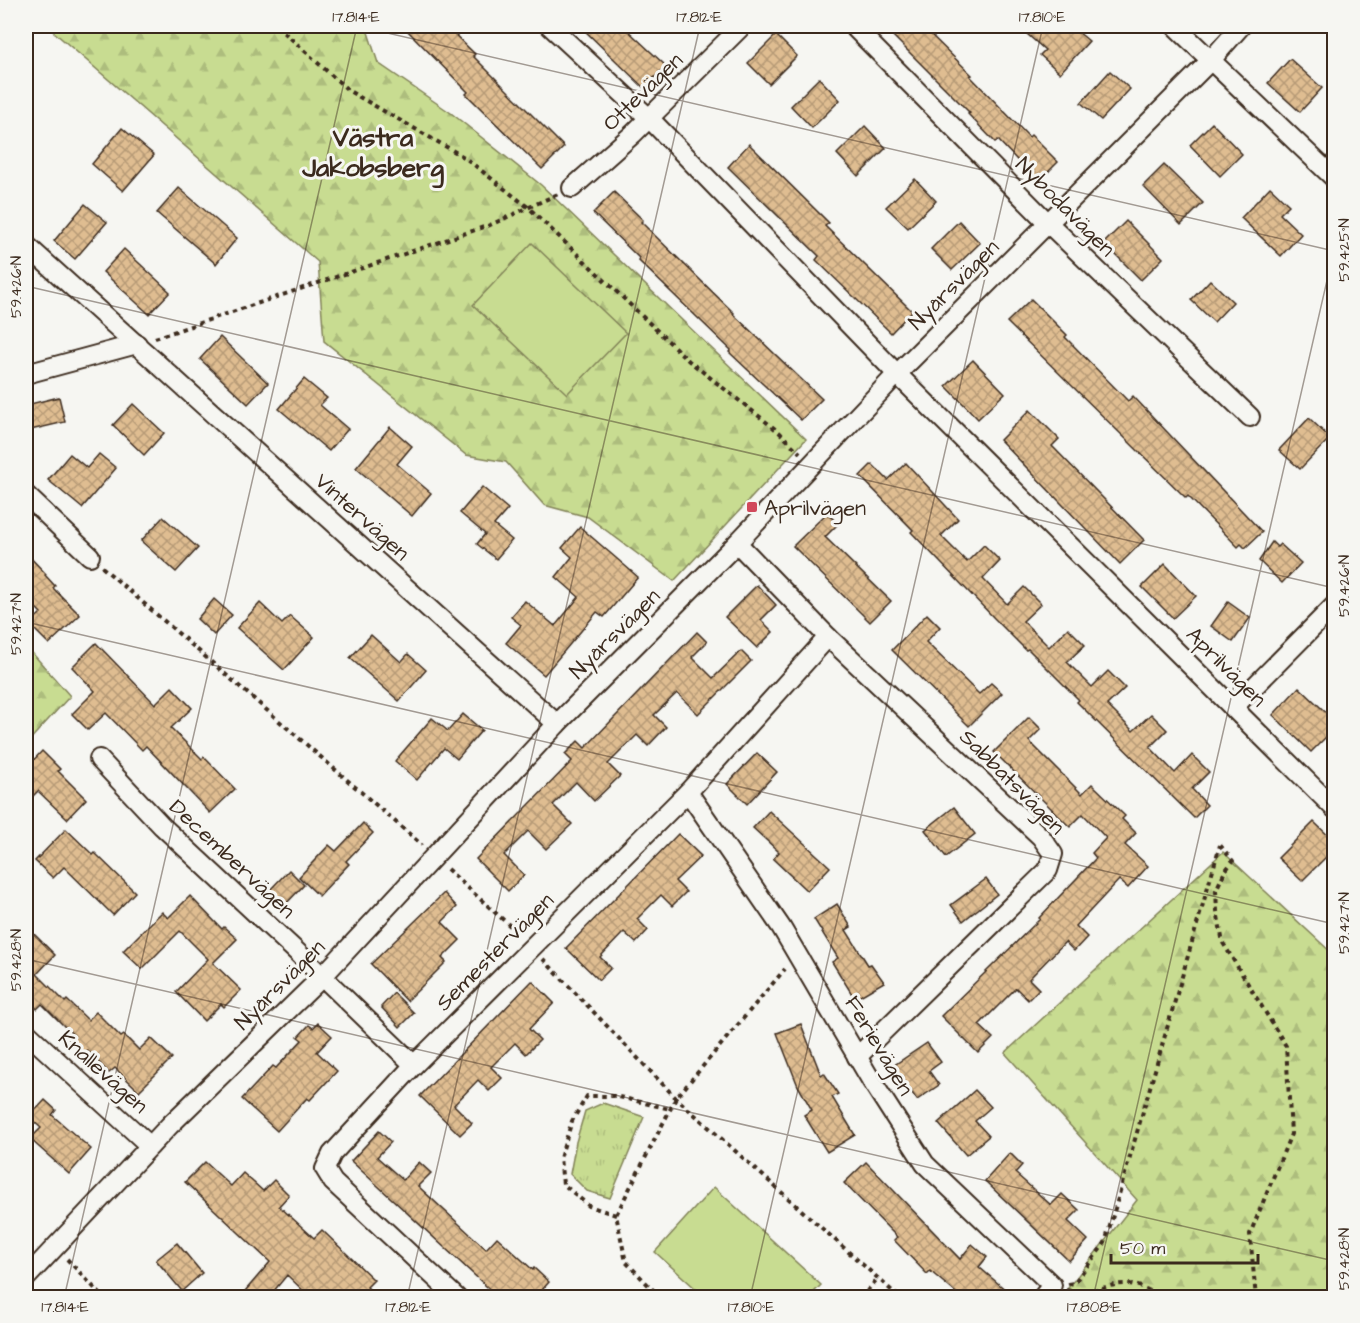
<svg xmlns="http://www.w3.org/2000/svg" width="1360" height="1323" font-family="'Architects Daughter',sans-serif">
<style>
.grass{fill:url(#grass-tufts);stroke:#828358;stroke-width:1.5}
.forest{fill:url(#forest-firs);stroke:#828358;stroke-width:1.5}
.garden{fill:#c8dc91;stroke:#828358;stroke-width:1.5}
.building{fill:url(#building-cross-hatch);stroke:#3b2a1e;stroke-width:1.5}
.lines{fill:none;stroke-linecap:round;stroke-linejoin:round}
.street-casing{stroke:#3b2a1e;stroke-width:22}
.path{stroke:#3b2a1e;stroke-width:4;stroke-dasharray:4.5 4.5;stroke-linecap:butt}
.street{stroke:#f6f6f2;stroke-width:18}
.ticks{fill:none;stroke:#3b2a1e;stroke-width:1.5;stroke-opacity:0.45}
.poi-dot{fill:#d1495b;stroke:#f6f6f2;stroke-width:2}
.labels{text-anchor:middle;stroke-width:6;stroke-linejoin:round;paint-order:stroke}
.street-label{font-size:22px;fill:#3b2a1e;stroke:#f6f6f2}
.poi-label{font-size:22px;fill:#3b2a1e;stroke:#f6f6f2;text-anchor:start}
.quarter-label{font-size:26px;font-weight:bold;fill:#3b2a1e;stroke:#f6f6f2}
.neatline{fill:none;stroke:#3b2a1e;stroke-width:2}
.ticks-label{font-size:15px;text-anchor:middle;fill:#3b2a1e}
</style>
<defs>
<pattern id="grass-tufts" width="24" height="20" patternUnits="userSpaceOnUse" patternTransform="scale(1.5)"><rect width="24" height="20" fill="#c8dc91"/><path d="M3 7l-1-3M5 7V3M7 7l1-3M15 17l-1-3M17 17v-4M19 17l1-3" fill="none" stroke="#adbd7d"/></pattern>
<pattern id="forest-firs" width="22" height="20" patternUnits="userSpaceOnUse" patternTransform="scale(1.5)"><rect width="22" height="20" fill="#c8dc91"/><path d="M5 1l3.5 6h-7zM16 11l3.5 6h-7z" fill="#adbd7d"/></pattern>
<pattern id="building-cross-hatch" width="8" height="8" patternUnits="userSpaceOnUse" patternTransform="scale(1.5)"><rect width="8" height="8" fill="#dfbd91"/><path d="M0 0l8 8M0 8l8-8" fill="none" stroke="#b69a76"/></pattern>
</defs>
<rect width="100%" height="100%" fill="#f6f6f2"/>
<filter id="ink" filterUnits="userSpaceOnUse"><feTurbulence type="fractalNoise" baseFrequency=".0167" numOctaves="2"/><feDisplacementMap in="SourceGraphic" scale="12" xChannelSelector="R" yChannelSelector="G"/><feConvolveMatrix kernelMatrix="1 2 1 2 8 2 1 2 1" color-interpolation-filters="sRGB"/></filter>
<g filter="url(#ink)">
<polygon class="grass" points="603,1103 644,1117 610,1198 587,1191 570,1174 576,1142 585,1111"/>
<g class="forest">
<polygon points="47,26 366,26 378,63 451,113 541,185 806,439 674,581 588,517 544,505 506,462 466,455 324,341 318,262"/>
<polygon points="26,646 70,696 26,744"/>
<polygon points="1223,852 1334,955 1334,1297 1061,1297 1137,1200 1005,1053"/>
</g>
<g class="garden">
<polygon points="532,243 626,333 567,394 473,305"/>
<polygon points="714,1187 821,1285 809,1297 705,1297 655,1252"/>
</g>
<g class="building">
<polygon points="403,26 446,26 475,54 473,56 564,147 542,169 466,94 468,92"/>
<polygon points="580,26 623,26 666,66 644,88"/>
<polygon points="883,26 922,26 972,75 970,76 1029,137 1031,135 1058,162 1038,182 998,140 995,142 968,114 970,113"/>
<polygon points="1018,26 1071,26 1089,41 1060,73 1040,55 1045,50"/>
<polygon points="776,35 797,56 769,84 748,63"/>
<polygon points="1290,59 1322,88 1300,112 1268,83"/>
<polygon points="1110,71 1130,89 1101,120 1081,103"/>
<polygon points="819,78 840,100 812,128 791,106"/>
<polygon points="1212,123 1242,154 1220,176 1190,145"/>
<polygon points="865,126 886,148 858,176 837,154"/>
<polygon points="122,128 154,155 123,191 92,164"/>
<polygon points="749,144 829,223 825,226 912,311 891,333 816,260 819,256 728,167"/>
<polygon points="1164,165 1203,203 1181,225 1143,186"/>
<polygon points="915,179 936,201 908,228 886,207"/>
<polygon points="1270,187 1289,205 1280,214 1301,234 1281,256 1241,218"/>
<polygon points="179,188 237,238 216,264 157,213"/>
<polygon points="614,192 643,220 641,222 734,313 733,314 822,399 801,420 729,352 731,350 638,260 639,258 593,213"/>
<polygon points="85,204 107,222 75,259 54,241"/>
<polygon points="959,221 980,243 952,270 931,249"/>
<polygon points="1126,221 1163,258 1141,280 1104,243"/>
<polygon points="124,249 170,292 149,314 103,272"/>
<polygon points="1210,280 1233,302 1214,322 1191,300"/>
<polygon points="1031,299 1067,335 1065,337 1128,401 1133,396 1262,532 1245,548 1241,544 1238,547 1188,496 1186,498 1007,322"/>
<polygon points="220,337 268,383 248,404 200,359"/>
<polygon points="973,360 1005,393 978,419 946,386"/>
<polygon points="304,379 327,398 320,405 348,429 329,451 279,409"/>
<polygon points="59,397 65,422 26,431 26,405"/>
<polygon points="133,404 164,433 144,455 113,425"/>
<polygon points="1030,410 1059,439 1052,446 1144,540 1120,564 1000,440"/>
<polygon points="1309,418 1330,438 1300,469 1279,450"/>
<polygon points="390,427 412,446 397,464 431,493 412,516 356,468"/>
<polygon points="70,454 87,468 99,454 116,468 82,508 48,480"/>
<polygon points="906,463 958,519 941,536 967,562 984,545 1000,561 983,579 1007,604 1024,587 1041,604 1023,621 1049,647 1068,628 1085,645 1067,662 1092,687 1108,671 1125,688 1107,705 1133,731 1151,714 1167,730 1150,747 1175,773 1192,755 1209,772 1192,789 1207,805 1194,818 1077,702 1079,700 1028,649 1026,650 994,618 911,532 913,530 860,476 872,464 888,480"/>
<polygon points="482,487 508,509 494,525 512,540 496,559 477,544 485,534 460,513"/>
<polygon points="827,513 838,524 825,537 891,601 870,622 793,546"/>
<polygon points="163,517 198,548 176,572 141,541"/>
<polygon points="580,527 638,577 604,617 597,612 544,675 506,643 521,625 511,617 525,601 555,626 579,597 556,577 572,557 562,548"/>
<polygon points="1272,542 1277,547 1280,544 1301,563 1282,583 1259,561"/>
<polygon points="26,553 46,574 45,575 55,586 53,588 80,615 49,644 29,624 41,613 26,598"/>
<polygon points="1165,564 1196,596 1173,618 1142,587"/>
<polygon points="757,585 776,605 761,620 773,632 757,648 725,617"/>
<polygon points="214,599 232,615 214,635 197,619"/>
<polygon points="1228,602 1250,618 1233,642 1211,626"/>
<polygon points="260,603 282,624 290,616 314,637 284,670 237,628"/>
<polygon points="927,614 940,627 926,642 979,694 991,683 1002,693 969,726 892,650"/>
<polygon points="697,632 707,642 692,657 713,678 741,651 751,661 698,714 677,693 654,715 666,727 648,746 637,735 608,764 620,776 594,801 576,782 553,805 572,824 546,849 528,831 504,855 524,875 508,891 476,859 572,761 565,754 578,741 585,748"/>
<polygon points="371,635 401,662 408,654 426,670 399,701 350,658"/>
<polygon points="96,643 155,704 172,687 192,708 171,728 202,759 204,757 235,789 210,813 146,746 142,750 106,713 88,730 72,714 95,691 72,667"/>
<polygon points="1299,687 1335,721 1335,728 1311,752 1273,715"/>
<polygon points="463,714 482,730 457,759 444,748 417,780 395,761 432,718 448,731"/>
<polygon points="1029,717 1041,729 1029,741 1082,794 1092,784 1125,816 1122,819 1136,833 1125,845 1148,866 1128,888 1119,880 1076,926 1087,937 1074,951 1065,942 1029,979 1039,989 1028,1000 1016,988 979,1025 993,1038 978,1053 941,1016 1040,919 1039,918 1096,858 1092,853 1106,838 1083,814 1070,827 994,752"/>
<polygon points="42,751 60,769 58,771 86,799 67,819 38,791 26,803 26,768"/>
<polygon points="757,753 777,772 747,804 727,784"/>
<polygon points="954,807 975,834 946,857 925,830"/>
<polygon points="769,811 830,867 807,891 773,859 779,852 753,828"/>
<polygon points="1314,822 1335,842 1335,848 1302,881 1278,858"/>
<polygon points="363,823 373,833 346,861 349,864 319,896 299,877 329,845 336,851"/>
<polygon points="66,829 93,855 95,853 135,892 113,915 64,867 53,878 35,861"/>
<polygon points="678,834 701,856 675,881 686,892 672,906 661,895 637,919 648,930 636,943 624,932 600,957 611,968 599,980 566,948"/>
<polygon points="289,870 304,885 284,906 269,891"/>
<polygon points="986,879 997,894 963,921 951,905"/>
<polygon points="444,893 457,907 442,922 460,940 442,958 446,962 407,1001 371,964"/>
<polygon points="190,896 222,929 224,927 237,939 213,963 241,990 224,1007 221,1004 204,1021 176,992 208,959 180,931 142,969 123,951 162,912 168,918"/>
<polygon points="837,904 851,927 846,930 868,965 871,964 884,982 855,999 832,962 838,958 814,919"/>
<polygon points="34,934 55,955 37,974 65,1002 67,1000 88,1020 96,1012 121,1037 124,1035 139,1050 151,1038 172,1058 139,1091 115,1068 109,1073 87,1050 83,1053 69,1039 73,1035 42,1004 37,1009 26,998 26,942"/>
<polygon points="532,981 554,1003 529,1029 540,1040 526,1054 515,1043 491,1067 502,1078 489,1091 478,1080 454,1105 472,1123 460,1135 420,1096"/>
<polygon points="394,993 414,1013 400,1027 381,1007"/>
<polygon points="318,1023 332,1036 317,1052 337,1071 310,1100 307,1098 277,1131 242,1099 273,1066 276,1068 302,1040 298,1037 309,1025 313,1028"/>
<polygon points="801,1024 821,1075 824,1073 838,1094 832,1097 855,1135 827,1152 804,1115 812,1110 798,1086 777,1033"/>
<polygon points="927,1043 941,1062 929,1071 939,1085 917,1100 893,1066"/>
<polygon points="975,1090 991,1107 975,1121 989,1136 966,1155 938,1123"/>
<polygon points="45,1100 56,1110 52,1115 91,1149 69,1174 30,1139 41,1128 29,1117"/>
<polygon points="379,1131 391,1142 377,1157 403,1180 419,1162 431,1173 418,1186 458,1223 486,1249 497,1237 533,1270 534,1268 549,1282 535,1298 499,1298 351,1161"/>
<polygon points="1010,1153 1022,1165 1015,1173 1051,1205 1062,1194 1079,1210 1068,1221 1088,1240 1069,1261 985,1181"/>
<polygon points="205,1162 231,1186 243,1173 263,1191 274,1180 289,1195 279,1206 314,1238 322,1230 374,1280 367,1287 379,1298 311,1298 287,1275 268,1298 239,1298 270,1262 185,1182"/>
<polygon points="866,1162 960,1259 972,1244 987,1257 979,1267 1015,1298 962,1298 930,1271 927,1274 894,1240 897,1237 844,1183"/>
<polygon points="177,1243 202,1273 182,1291 156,1260"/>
</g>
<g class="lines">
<defs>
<g id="street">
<polyline points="550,26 649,118 897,374 1334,808"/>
<polyline points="853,26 1048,223 1250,417"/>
<polyline points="1175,26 1334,178"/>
<polyline points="572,188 633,134 742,26"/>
<polyline points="26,245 557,724"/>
<polyline points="26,374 137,344"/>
<polyline points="26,495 90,556"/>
<polyline points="737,543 828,637 1041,837 1053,854 1048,870 857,1057"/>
<polyline points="1234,707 1334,606"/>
<polyline points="99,759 162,826 296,951 414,1065"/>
<polyline points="688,792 781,927 871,1080 925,1164 1052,1285 1042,1298"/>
<polyline points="26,1032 150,1146"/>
<polyline points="26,1278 170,1125 322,977 557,724 737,543 897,374 1211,60 1241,26"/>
<polyline points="457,1298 333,1182 325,1169 332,1154 414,1065 688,792 828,637"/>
</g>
</defs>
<use href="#street" class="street-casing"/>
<g class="path">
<polyline points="277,26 349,91 464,157 529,208 689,361 779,432 800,453"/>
<polyline points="155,338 490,225 558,194"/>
<polyline points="102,567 422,845"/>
<polyline points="1220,845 1233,861 1225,871 1216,890 1217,911 1223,943 1286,1046 1291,1134 1250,1234 1256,1298"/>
<polyline points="447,869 519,934"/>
<polyline points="543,959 676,1098 900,1298"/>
<polyline points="616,1215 589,1206 563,1184 560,1158 572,1121 587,1096 615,1096 670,1109"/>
<polyline points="67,1259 104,1298"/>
<polyline points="1068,1284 1074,1283 1105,1243 1220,845"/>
<path d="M1066,1290c41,8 52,-23 95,8"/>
<polyline points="661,1298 626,1262 616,1215 676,1098 785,969"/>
<polyline points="861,1298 878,1278"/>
</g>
<use href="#street" class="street"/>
</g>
</g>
<path class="ticks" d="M357,26l977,225M26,286l1308,302M26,622l1308,302M26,959l1308,302M26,1295l9,3M64,1298l293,-1272M407,1298l293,-1272M750,1298l293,-1272M1093,1298l241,-1048"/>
<rect class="poi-dot" x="746" y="501" width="12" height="12" rx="3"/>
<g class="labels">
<g class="street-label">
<text transform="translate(642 91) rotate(-44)" y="8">Ottevägen</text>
<text transform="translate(1066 206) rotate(45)" y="8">Nybodavägen</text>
<text transform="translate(953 284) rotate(-45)" y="8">Nyårsvägen</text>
<text transform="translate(363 516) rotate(42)" y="8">Vintervägen</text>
<text transform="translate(614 633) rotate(-45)" y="8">Nyårsvägen</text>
<text transform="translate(1227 666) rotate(45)" y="8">Aprilvägen</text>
<text transform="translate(1013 781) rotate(45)" y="8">Sabbatsvägen</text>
<text transform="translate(233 858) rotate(43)" y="8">Decembervägen</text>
<text transform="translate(494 951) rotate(-45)" y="8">Semestervägen</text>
<text transform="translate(279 984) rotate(-45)" y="8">Nyårsvägen</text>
<text transform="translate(880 1045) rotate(59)" y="8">Ferievägen</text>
<text transform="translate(104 1071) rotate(42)" y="8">Knallevägen</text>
</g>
<g class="poi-label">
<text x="764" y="515">Aprilvägen</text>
</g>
<g class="quarter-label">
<text x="373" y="146">Västra<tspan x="373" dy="30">Jakobsberg</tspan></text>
</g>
</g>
<rect width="1360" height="1323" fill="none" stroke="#f6f6f2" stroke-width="66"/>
<path d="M1111 1254v9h147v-9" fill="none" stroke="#3b2a1e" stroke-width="3"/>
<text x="1120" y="1254" font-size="18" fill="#3b2a1e" stroke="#f6f6f2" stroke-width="4.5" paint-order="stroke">50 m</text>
<rect x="33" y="33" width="1294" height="1257" class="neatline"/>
<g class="ticks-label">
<text x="356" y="22">17.814°E</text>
<text x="699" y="22">17.812°E</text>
<text x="1042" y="22">17.810°E</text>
<text transform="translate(1344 250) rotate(-90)" y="5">59.425°N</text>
<text transform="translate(16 287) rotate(-90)" y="5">59.426°N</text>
<text transform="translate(1344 586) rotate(-90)" y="5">59.426°N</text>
<text transform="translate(16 624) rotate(-90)" y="5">59.427°N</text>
<text transform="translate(1344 923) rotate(-90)" y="5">59.427°N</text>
<text transform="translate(16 960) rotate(-90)" y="5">59.428°N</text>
<text transform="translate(1344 1259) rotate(-90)" y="5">59.428°N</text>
<text x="65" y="1312">17.814°E</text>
<text x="408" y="1312">17.812°E</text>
<text x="751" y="1312">17.810°E</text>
<text x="1094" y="1312">17.808°E</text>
</g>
</svg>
